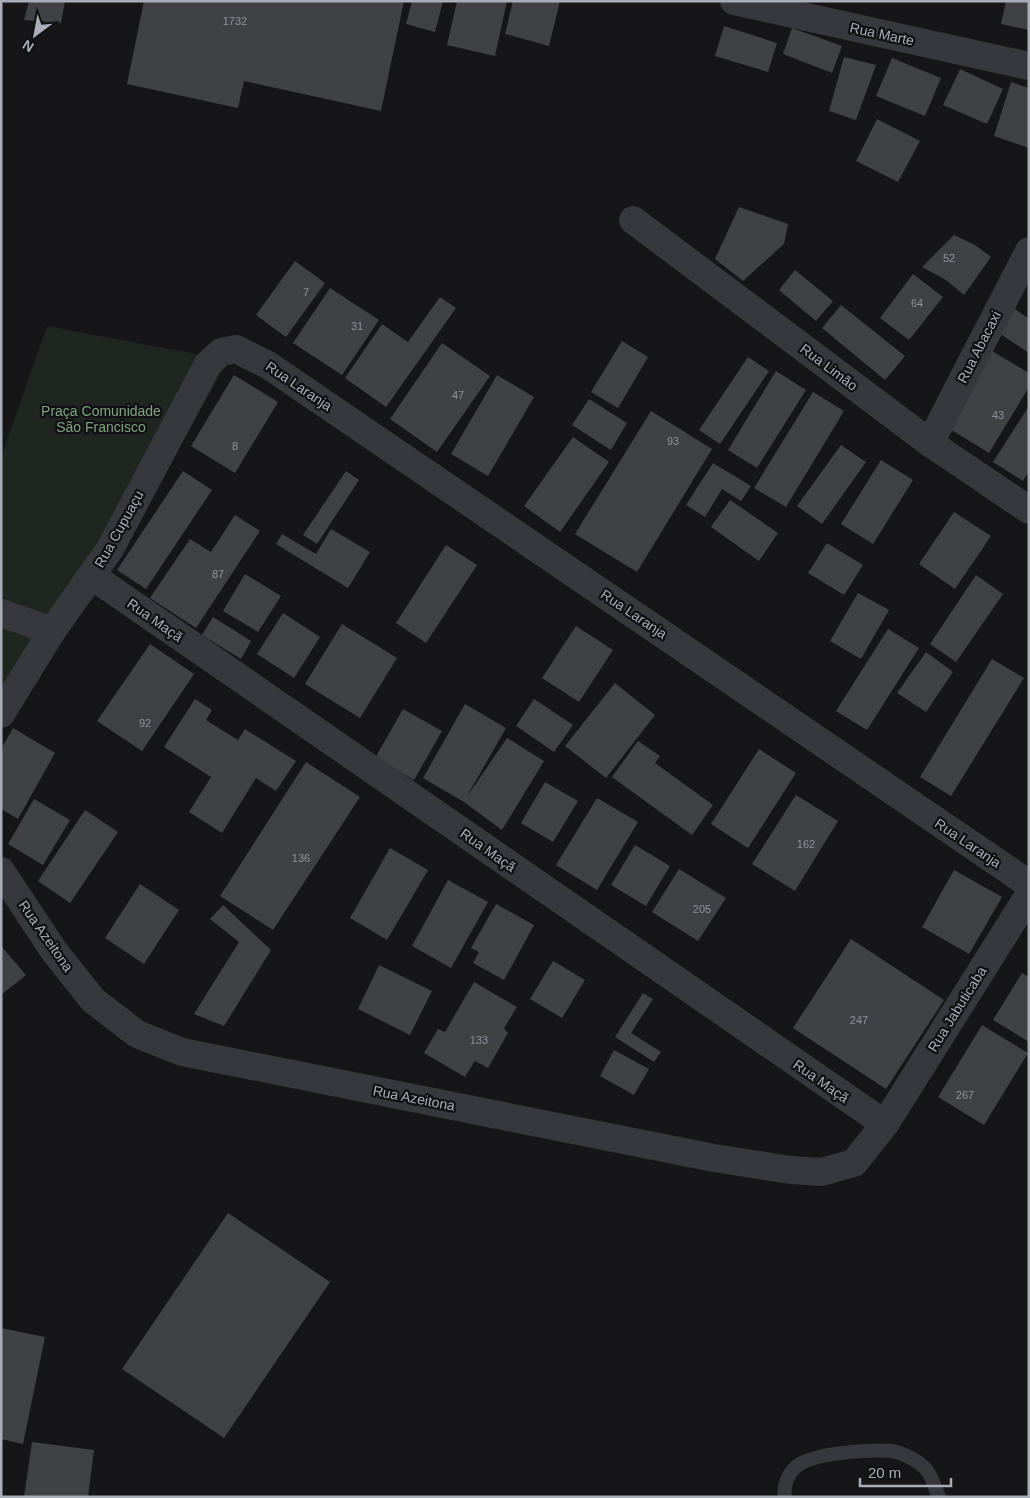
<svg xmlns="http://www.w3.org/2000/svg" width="1030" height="1498" font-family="Arial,sans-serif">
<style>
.green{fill:#1e261f}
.building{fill:#404145}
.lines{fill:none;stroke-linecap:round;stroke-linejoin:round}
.service{stroke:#37383d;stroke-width:14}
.minor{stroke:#37383d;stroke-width:28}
.labels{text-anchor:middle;stroke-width:4.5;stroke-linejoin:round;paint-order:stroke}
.number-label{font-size:11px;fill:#8e929b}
.street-label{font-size:14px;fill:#a8adb8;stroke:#111113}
.park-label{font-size:14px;fill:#7fa381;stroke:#111113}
</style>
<rect width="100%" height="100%" fill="#161618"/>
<polygon class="green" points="47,326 228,360 102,588 56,641 1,727 1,457"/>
<g class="building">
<polygon points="29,1 65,1 61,23 24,20"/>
<polygon points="144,1 404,1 381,111 244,81 238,108 127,84"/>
<polygon points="412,1 443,1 435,32 406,24"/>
<polygon points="457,1 507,1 495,56 447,45"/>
<polygon points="513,1 560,1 549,46 505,34"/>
<polygon points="1006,1 1029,1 1029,30 1001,24"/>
<polygon points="724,26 777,43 768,72 715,56"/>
<polygon points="792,28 842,46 832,73 783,54"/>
<polygon points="844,57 876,65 856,120 829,111"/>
<polygon points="892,58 941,78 925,116 876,96"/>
<polygon points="960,69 1003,89 987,124 943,105"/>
<polygon points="1011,82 1029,88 1029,148 994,136"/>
<polygon points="877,119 920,141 898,182 856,161"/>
<polygon points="739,207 788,224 784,244 743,281 715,259"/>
<polygon points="954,235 975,245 991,257 964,295 946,280 922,267"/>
<polygon points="295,261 325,283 286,337 256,315"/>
<polygon points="795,270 833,301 816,321 779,290"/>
<polygon points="913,274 943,297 909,340 880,318"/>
<polygon points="330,288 379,320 342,375 293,343"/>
<polygon points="440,297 456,308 386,407 345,378 382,324 408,342"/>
<polygon points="841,305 905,356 885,380 822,328"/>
<polygon points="1015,309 1029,319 1029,353 999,333"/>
<polygon points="622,341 648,357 618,408 591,392"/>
<polygon points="442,343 490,376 437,452 390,419"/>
<polygon points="992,351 1029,373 1029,387 989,453 945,426"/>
<polygon points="748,357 769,371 720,444 699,430"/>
<polygon points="776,371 806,390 757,468 728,450"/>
<polygon points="234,375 278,402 235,473 191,446"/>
<polygon points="497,375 534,397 488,476 451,454"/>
<polygon points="813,392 844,411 786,507 754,488"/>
<polygon points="589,399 627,423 611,450 572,425"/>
<polygon points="1029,406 1029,471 1023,481 993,462"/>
<polygon points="651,411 712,449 637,572 575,534"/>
<polygon points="573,437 609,462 560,532 524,506"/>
<polygon points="841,445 866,462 822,524 797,506"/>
<polygon points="881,460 913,480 873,544 841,524"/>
<polygon points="713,463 751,486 741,501 722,489 705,517 686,505"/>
<polygon points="183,471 212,490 146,589 117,570"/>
<polygon points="346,471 359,480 317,544 303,535"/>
<polygon points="730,500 778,533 759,561 711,527"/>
<polygon points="954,512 991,536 955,589 919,564"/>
<polygon points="235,515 260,531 196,628 150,598 190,539 211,552"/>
<polygon points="331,529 370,552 348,588 276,544 282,534 316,554"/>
<polygon points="827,543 863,565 844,595 808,573"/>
<polygon points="446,545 477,565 426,643 396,623"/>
<polygon points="245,574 281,596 258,632 223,611"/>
<polygon points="976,575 1003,594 956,662 930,644"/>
<polygon points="858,593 889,610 861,659 830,641"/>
<polygon points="283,613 320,637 294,678 257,654"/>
<polygon points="213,617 251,641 241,659 202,635"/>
<polygon points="342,624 397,658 360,718 305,684"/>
<polygon points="576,626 613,650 579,702 542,678"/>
<polygon points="888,629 919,648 867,730 836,711"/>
<polygon points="150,644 194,674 142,751 97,721"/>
<polygon points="926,652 953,672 926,712 897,693"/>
<polygon points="992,659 1024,678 951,796 920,777"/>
<polygon points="615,683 655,715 606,778 565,746"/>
<polygon points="195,699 212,710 206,720 238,740 245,729 296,761 276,791 256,778 222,833 189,812 211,777 164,747"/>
<polygon points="534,699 573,725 554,752 516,726"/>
<polygon points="465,704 506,728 466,798 507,738 544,761 502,830 464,802 423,778"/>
<polygon points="403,709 442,731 414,780 375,758"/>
<polygon points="13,728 55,753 18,819 1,809 1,749"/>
<polygon points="638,741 660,756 655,763 713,805 692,835 612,777"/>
<polygon points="759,749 796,773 748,848 711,824"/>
<polygon points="306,762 360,797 273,930 220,896"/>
<polygon points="545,782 578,801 553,842 521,823"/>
<polygon points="796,795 838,821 795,891 752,864"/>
<polygon points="597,798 638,822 597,890 556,865"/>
<polygon points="34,799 70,820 43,865 8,844"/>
<polygon points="85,810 118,832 70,903 38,881"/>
<polygon points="635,845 670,866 646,906 611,885"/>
<polygon points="390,848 428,870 387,940 350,918"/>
<polygon points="679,869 726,898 698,941 652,912"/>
<polygon points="954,870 1002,897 969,954 922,927"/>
<polygon points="448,880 488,902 451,968 412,946"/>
<polygon points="140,884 179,910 144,964 105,938"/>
<polygon points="496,904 534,925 504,980 473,963 479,952 471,948"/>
<polygon points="223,905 271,950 224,1026 194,1014 239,942 210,919"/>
<polygon points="851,939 944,1000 886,1089 793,1028"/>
<polygon points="1,946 26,975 1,995"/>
<polygon points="553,961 585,980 562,1018 530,999"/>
<polygon points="379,965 432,991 410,1035 358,1009"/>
<polygon points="1022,973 1029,977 1029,1042 993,1020"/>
<polygon points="474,982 517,1007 504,1028 508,1033 488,1068 475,1061 465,1077 424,1053 438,1029 445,1032"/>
<polygon points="643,993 653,999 631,1033 661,1052 654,1062 615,1037"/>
<polygon points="982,1025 1028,1053 984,1125 938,1097"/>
<polygon points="614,1050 649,1069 634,1095 600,1076"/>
<polygon points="228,1213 330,1282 224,1438 122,1369"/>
<polygon points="1,1328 45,1337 23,1444 1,1439"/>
<polygon points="32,1442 94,1450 88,1497 24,1497"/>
</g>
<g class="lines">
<path class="service" d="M785,1497c-2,-11 3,-24 12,-31 16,-13 74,-17 95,-15 11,2 30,11 36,21 5,7 7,17 11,25"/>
<g class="minor">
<polyline points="734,1 1029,66"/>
<polyline points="633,220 930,443 1029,510"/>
<polyline points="930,443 1029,251"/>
<polyline points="92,576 885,1124"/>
<polyline points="1,613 52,631"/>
<polyline points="1,714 52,631 110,549 208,364 221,352 236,349 268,365 1029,884"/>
<polyline points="1,871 54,951 93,1000 137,1034 182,1052 714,1158 791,1170 821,1172 854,1163 885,1124 1029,895"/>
</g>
</g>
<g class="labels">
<g class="number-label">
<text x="235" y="25">1732</text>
<text x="949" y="262">52</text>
<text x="306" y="296">7</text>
<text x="917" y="307">64</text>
<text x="357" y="330">31</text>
<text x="458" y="399">47</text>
<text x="998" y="419">43</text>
<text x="673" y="445">93</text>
<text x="235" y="450">8</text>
<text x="218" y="578">87</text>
<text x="145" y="727">92</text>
<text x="806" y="848">162</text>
<text x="301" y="862">136</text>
<text x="702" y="913">205</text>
<text x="859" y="1024">247</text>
<text x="479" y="1044">133</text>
<text x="965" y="1099">267</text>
</g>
<g class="street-label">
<text transform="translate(882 34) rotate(12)" y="5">Rua Marte</text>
<text transform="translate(979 347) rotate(-63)" y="5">Rua Abacaxi</text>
<text transform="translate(829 367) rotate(37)" y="5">Rua Limão</text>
<text transform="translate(299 386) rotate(34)" y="5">Rua Laranja</text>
<text transform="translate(119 529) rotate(-61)" y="5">Rua Cupuaçu</text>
<text transform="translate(634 614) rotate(34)" y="5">Rua Laranja</text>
<text transform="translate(155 620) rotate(35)" y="5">Rua Maçã</text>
<text transform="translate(968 843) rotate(34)" y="5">Rua Laranja</text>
<text transform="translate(488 850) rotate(35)" y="5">Rua Maçã</text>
<text transform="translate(46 936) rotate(55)" y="5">Rua Azeitona</text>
<text transform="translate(957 1009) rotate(-58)" y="5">Rua Jabuticaba</text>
<text transform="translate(821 1081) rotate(35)" y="5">Rua Maçã</text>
<text transform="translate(414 1098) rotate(11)" y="5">Rua Azeitona</text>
</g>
<g class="park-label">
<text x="101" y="416">Praça Comunidade<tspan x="101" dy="16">São Francisco</tspan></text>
</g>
</g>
<rect width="1030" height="1498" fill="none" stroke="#a8adb8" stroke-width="5"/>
<g transform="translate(35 35) rotate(212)" stroke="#111113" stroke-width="4" paint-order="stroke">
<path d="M0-4L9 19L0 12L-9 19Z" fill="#a8adb8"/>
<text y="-8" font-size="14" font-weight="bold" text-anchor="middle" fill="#a8adb8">N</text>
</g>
<path d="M860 1478v8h91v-8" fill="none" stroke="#a8adb8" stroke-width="2.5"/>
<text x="868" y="1478" font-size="15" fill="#a8adb8" stroke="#111113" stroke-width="4" paint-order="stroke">20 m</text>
</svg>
